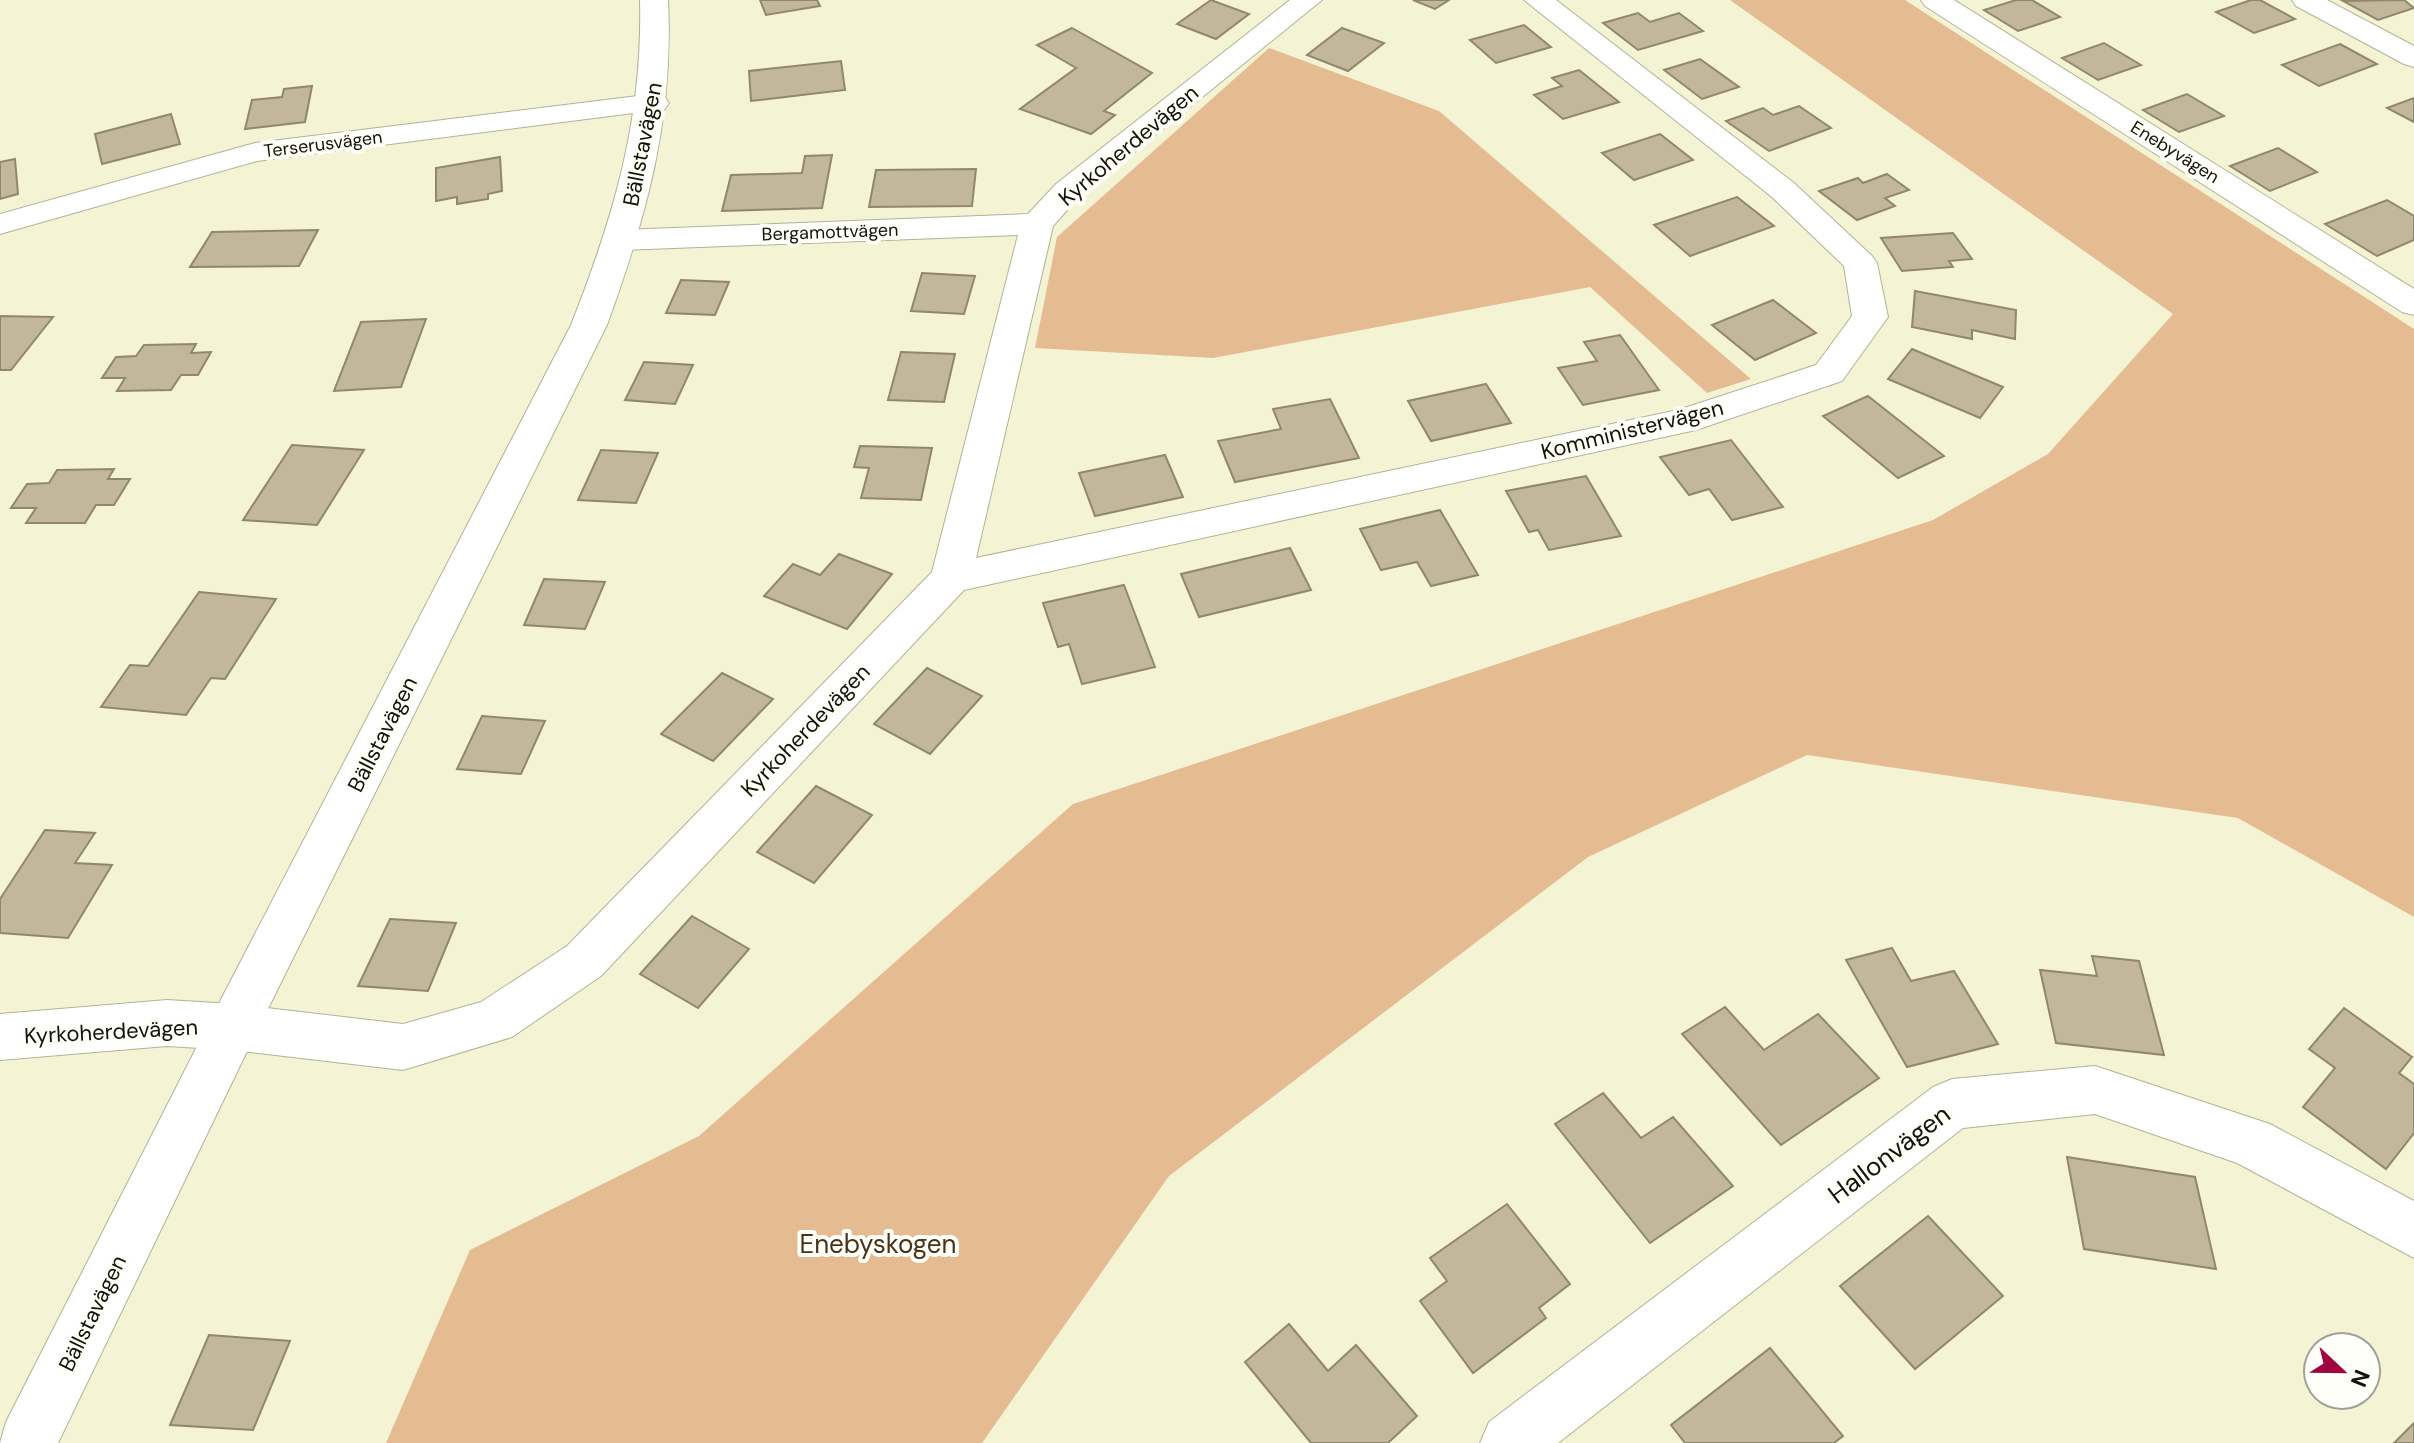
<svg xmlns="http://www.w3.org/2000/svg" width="2414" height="1443" font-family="'DM Sans',sans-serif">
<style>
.green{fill:#e5bc91}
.building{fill:#c2b69b;stroke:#92876c;stroke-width:2}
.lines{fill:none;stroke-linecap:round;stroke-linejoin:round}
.street-casing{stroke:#b2b295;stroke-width:2}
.secondary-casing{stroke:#b2b295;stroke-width:2}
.street{fill:#fff;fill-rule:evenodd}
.secondary{fill:#fff;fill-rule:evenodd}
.labels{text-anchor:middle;stroke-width:8;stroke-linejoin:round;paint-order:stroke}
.far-street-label{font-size:18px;fill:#141309;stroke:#fffff9}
.street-label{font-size:22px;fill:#141309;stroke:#fffff9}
.near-street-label{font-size:26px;fill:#141309;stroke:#fffff9}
.near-park-label{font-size:26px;fill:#4a3218;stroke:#fffff9}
</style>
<rect width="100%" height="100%" fill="#f4f4d5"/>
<g class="green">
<polygon points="1730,0 1905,0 2414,329 2414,917 2238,818 1807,755 1588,857 1169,1176 982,1443 386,1443 470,1250 699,1136 1073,804 1933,520 2048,454 2173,314"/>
<polygon points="1269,48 1439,111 1751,379 1707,393 1590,287 1213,358 1035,348 1057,237"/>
</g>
<g class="building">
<polygon points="760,0 817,0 820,6 766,15"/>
<polygon points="1211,0 1249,14 1216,39 1177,24"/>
<polygon points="1413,0 1449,0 1435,9"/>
<polygon points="2016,0 2032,0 2060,17 2018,31 1984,10"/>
<polygon points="2251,0 2260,0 2295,19 2254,33 2216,12"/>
<polygon points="2404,0 2414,8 2378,20 2343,1"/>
<polygon points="1638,13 1650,22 1679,13 1703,31 1638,50 1603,23"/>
<polygon points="1524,25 1551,47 1496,63 1470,40"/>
<polygon points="1072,28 1152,73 1104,111 1115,115 1091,134 1020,109 1076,68 1037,45"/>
<polygon points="1342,28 1384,43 1348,71 1307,55"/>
<polygon points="2104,43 2141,65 2098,80 2062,58"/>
<polygon points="2340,44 2377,64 2319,86 2282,65"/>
<polygon points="1700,59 1739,87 1702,99 1664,70"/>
<polygon points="841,61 845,90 751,101 749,71"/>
<polygon points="1579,70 1619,102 1563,119 1534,95 1562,86 1552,78"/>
<polygon points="312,86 305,122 245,129 252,100 282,97 284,89"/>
<polygon points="2187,94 2224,116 2179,132 2143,110"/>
<polygon points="2414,98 2414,122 2387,108"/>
<polygon points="1799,106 1831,128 1769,151 1726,121 1763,108 1773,115"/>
<polygon points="171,114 180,144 102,164 95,134"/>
<polygon points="1660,134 1693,160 1634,180 1602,153"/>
<polygon points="2278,148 2317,172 2270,191 2230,166"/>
<polygon points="832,155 822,208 722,211 731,175 802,173 805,156"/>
<polygon points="500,157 502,191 488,194 488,199 457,204 457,197 436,201 436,168"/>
<polygon points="15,159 18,194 0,199 0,162"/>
<polygon points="976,169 972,206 869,207 876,170"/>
<polygon points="1887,174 1909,190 1885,198 1895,206 1857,220 1819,191 1858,178 1863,183"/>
<polygon points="1737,197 1774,226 1690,256 1654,225"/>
<polygon points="2387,200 2414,216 2414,240 2377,256 2325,224"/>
<polygon points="318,230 299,266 190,267 212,232"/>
<polygon points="1953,233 1972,259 1949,261 1953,267 1902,271 1881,238"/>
<polygon points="922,273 975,276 964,314 911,311"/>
<polygon points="681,280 729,282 715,315 666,313"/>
<polygon points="1915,291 2016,310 2015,339 1972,330 1972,339 1912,327"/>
<polygon points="1773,300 1816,333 1755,360 1712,325"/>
<polygon points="0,316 53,317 11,370 0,370"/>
<polygon points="426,319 401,387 334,391 361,322"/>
<polygon points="1620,335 1659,390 1583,405 1558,368 1597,361 1584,342"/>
<polygon points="196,344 191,353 211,352 198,375 181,375 171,390 117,391 125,378 102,378 116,357 136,356 144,345"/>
<polygon points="1912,349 2003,387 1980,418 1888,379"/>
<polygon points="901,352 955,354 944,402 888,400"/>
<polygon points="644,362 693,365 675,404 625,400"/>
<polygon points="1486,384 1511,423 1431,441 1408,401"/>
<polygon points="1868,396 1944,456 1898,478 1823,416"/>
<polygon points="1330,399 1359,458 1235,482 1218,441 1281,429 1273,409"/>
<polygon points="1731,440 1783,507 1732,520 1709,489 1689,495 1660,457"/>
<polygon points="292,445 364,450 317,525 243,520"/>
<polygon points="860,446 932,448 921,500 861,498 869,468 854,467"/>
<polygon points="601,450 658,453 636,503 578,500"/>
<polygon points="1165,455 1183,497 1095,516 1079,473"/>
<polygon points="114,469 108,479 130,479 114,505 96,505 85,523 26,523 36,508 11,508 27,484 49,483 57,470"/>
<polygon points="1586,476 1621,536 1549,550 1538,530 1529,532 1506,491"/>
<polygon points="1440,510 1478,575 1431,586 1417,562 1381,570 1360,529"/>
<polygon points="1290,548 1311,590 1199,617 1181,574"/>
<polygon points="839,554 892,574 847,629 764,596 793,564 820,575"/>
<polygon points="544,579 605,582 585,629 524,625"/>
<polygon points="1124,585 1155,667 1082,684 1069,644 1058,647 1043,603"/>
<polygon points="199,592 276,599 225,679 211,678 186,715 101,707 130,665 148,666"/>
<polygon points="927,668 982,696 930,754 874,724"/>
<polygon points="722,673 773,699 713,761 661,734"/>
<polygon points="482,716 545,721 521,774 457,769"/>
<polygon points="816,786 872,815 814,883 757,852"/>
<polygon points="45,830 95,833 75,863 112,865 68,938 0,933 0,899"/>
<polygon points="692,916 749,949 698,1008 640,974"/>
<polygon points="390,919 456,923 428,991 358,986"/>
<polygon points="1892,948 1911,981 1954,971 1998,1044 1907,1067 1846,960"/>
<polygon points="2092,956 2139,961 2164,1055 2056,1043 2040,970 2097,976"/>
<polygon points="1725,1007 1764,1050 1818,1014 1879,1078 1781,1145 1682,1034"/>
<polygon points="2344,1008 2412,1057 2399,1073 2414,1084 2414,1133 2386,1169 2303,1107 2335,1068 2309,1049"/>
<polygon points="1603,1093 1641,1138 1673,1117 1733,1186 1650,1243 1555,1124"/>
<polygon points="2067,1157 2195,1177 2216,1269 2084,1249"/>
<polygon points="1507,1204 1570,1284 1539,1308 1546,1318 1473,1373 1420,1301 1447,1281 1430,1258"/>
<polygon points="1928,1216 2003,1296 1915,1369 1840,1286"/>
<polygon points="1289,1324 1328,1371 1356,1345 1417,1416 1388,1443 1311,1443 1245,1362"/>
<polygon points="209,1335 290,1341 253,1430 170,1425"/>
<polygon points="1770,1348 1843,1436 1834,1443 1685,1443 1671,1425"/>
<polygon points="2414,1423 2414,1443 2394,1443"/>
</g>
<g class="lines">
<defs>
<g id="street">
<polygon points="1290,0 1322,0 1078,198 1053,226 976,558 1678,410 1816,365 1852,316 1844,266 1772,197 1524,0 1556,0 1794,183 1872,256 1877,263 1888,317 1842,381 1696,430 964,590 601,976 512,1037 403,1070 233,1050 167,1046 0,1060 0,1014 167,1000 233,1004 403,1024 481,1002 567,946 932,572 1018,235 622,250 610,247 605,240 610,233 622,230 1028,214 1056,184"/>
<polygon points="1921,0 1954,0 2414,289 2414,315 2402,312 1925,6"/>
<polygon points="2292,0 2327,0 2414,46 2414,67 2404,64 2296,6"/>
<polygon points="654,94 665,97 669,103 665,109 257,161 0,234 0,214 255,143"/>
<polygon points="2095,1066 2270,1124 2414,1201 2414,1258 2237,1163 2095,1114 1963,1128 1558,1443 1480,1443 1489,1422 1933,1087 1952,1079"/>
</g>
<path id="secondary" d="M640,0h28c6,118 -21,215 -61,325l-356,718 -193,400h-58l6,-21 209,-411 356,-686c43,-109 72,-206 69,-325z"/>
</defs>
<use href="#street" class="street-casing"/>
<use href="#secondary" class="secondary-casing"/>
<use href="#street" class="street"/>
<use href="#secondary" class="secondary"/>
</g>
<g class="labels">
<g class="far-street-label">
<text transform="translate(323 144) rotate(-7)" y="6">Terserusvägen</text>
<text transform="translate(2175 152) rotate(32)" y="6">Enebyvägen</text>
<text transform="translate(830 232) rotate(-2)" y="6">Bergamottvägen</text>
</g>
<g class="street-label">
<text transform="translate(642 144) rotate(-79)" y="8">Bällstavägen</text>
<text transform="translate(1128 145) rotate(-40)" y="8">Kyrkoherdevägen</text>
<text transform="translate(1632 429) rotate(-14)" y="8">Komministervägen</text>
<text transform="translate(805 730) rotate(-46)" y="8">Kyrkoherdevägen</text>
<text transform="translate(382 734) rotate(-63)" y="8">Bällstavägen</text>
<text transform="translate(111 1031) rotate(-3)" y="8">Kyrkoherdevägen</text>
<text transform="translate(92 1313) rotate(-64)" y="8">Bällstavägen</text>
</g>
<g class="near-street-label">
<text transform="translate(1889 1154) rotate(-37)" y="9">Hallonvägen</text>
</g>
<g class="near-park-label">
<text x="878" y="1253">Enebyskogen</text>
</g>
</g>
<g transform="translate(2342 1371) rotate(112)"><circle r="38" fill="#fffff9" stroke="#a1a199" stroke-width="2"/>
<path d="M0-6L14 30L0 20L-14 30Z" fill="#a10541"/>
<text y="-12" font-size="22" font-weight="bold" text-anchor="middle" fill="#141309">N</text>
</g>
</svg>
